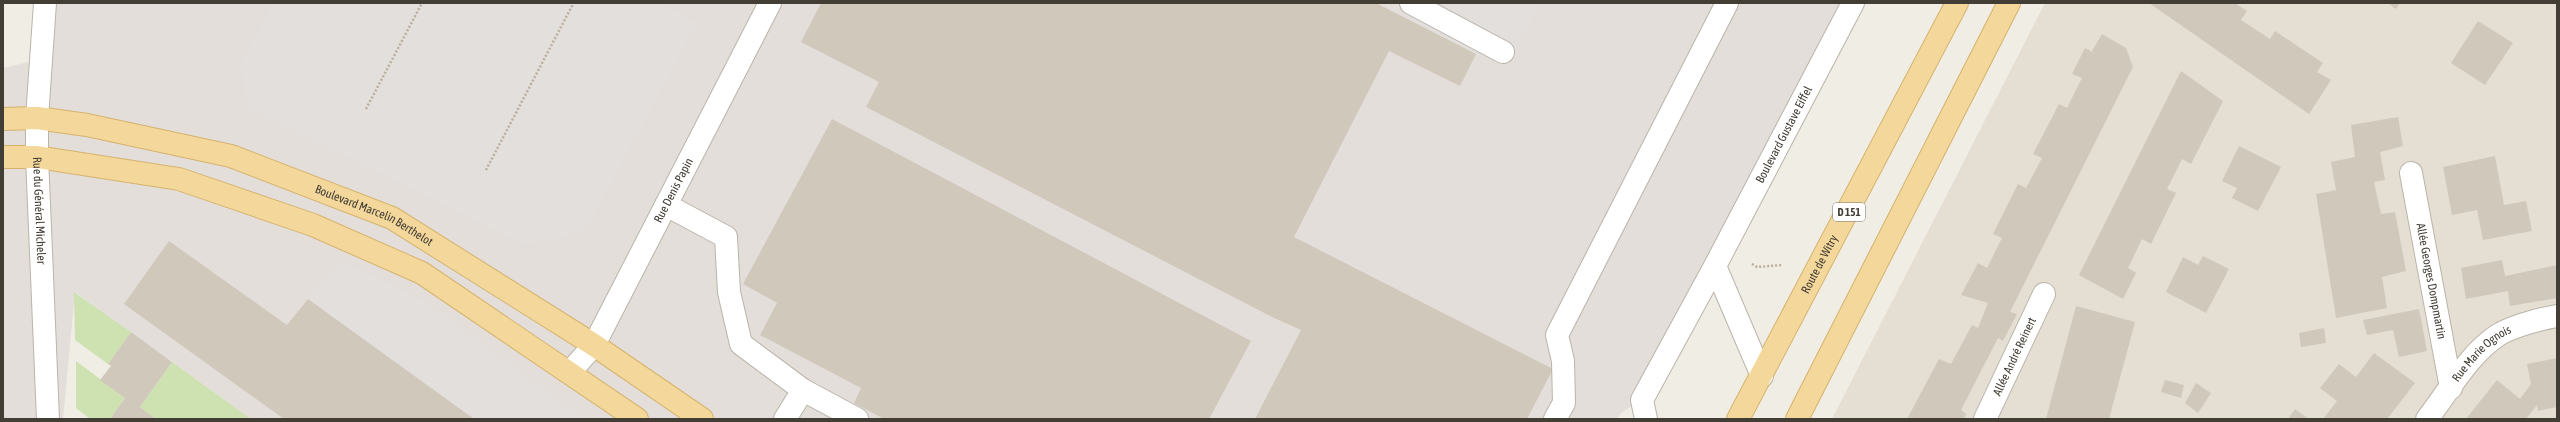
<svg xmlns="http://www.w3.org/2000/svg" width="2560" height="422" font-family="'Asap Condensed',sans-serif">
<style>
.residential{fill:#e4ded3}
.industrial{fill:#e3deda}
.green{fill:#cde1b1}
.parking{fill:#e2dfdd}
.building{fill:#d1c8bc}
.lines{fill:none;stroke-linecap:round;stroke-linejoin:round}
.minor-casing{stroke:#bbb4a9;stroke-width:24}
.major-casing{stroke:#d6b36d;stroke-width:24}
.path{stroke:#bbaf9b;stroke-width:2.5;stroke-dasharray:2 2;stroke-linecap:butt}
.minor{stroke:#fff;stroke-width:22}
.major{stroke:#f3d79b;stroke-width:22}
.labels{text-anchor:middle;stroke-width:3.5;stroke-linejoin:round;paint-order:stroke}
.shield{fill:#fff;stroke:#7b7772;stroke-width:1}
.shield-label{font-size:11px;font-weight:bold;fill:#423d35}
.street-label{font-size:12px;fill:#423d35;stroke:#fff}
</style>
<rect width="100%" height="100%" fill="#f0ede5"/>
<polygon class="residential" points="2045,3 2557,3 2557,419 1832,419"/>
<polygon class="industrial" points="45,3 1853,3 1642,400 1621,413 1617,419 251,419 75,292 63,419 3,419 3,68 41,59"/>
<g class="green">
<polygon points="74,292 131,332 108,364 75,340"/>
<polygon points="76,361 125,398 110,419 90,419 76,408"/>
<polygon points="172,362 251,419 156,419 140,407"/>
</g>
<g class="parking">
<polygon points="273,3 660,3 697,23 585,231 526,245 248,108 241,64"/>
<polygon points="1376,3 1540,3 1506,68"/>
<polygon points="342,261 423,300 583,419 474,419 308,299"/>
</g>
<g class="building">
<polygon points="821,3 1376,3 1476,54 1460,86 1389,51 1294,237 1553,369 1527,419 1255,419 1301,330 1274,318 866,107 879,82 801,42"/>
<polygon points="2149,3 2235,3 2247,11 2241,20 2270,39 2275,31 2323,63 2317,72 2331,80 2309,114"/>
<polygon points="2388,3 2400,3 2396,9"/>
<polygon points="2478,21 2513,43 2485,85 2451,63"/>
<polygon points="2102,34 2126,48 2133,67 2010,312 2017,314 2003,341 1998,338 1961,410 1966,414 1964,419 1907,419 1939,359 1951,364 1972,325 1978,328 1988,303 1961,295 1978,263 1987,268 2002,238 1993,234 2018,184 2026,188 2042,158 2033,154 2059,104 2067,108 2082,78 2072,74 2085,48 2096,54 2092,51"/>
<polygon points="2181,71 2223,101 2191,164 2182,159 2167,189 2176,193 2151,244 2142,239 2128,268 2136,273 2123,299 2079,275"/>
<polygon points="2398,117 2403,146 2380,152 2385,180 2374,182 2381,214 2395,212 2406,271 2382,277 2387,308 2336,318 2316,194 2336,190 2331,162 2355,157 2351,125"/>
<polygon points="832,119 1251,341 1209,419 884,419 854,403 861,388 760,335 777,303 743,284"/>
<polygon points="2239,146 2281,167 2258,211 2232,198 2237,188 2222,181"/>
<polygon points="2495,156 2504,205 2526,201 2532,231 2483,240 2477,210 2452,215 2443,167"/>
<polygon points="169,241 287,325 308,299 474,419 284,419 124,304"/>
<polygon points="2203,256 2229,269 2206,313 2166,292 2183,257 2198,265"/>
<polygon points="2502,260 2505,276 2557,265 2557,298 2510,306 2508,291 2466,299 2461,268"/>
<polygon points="2076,306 2135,322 2109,419 2046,419"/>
<polygon points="2419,309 2427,351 2399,357 2393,330 2367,335 2363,320"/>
<polygon points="2324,328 2326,343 2301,347 2299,333"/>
<polygon points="131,332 172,362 140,407 156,419 110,419 125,398 100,380 111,366 108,364"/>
<polygon points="2374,353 2415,383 2387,419 2323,419 2337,401 2320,388 2339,364 2356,377"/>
<polygon points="2557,358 2557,407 2538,411 2537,405 2526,419 2466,419 2497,380 2520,399 2531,384 2527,364"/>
<polygon points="2165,380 2184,385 2181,398 2161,392"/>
<polygon points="2196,383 2211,393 2198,413 2185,403"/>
<polygon points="2295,409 2309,419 2288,419"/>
</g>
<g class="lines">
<defs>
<g id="minor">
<path id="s1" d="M45,3l-8,115v39l11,262"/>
<polyline points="1411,3 1503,52"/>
<path id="s2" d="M2411,173l40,215"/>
<polyline points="666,205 726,237 729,292 741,344 803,390 857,419"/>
<path id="s3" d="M570,372l24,-27 176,-342"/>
<path id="s4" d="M1762,376l-47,-110 138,-263"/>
<polyline points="785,419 803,390"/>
<polyline points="1555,419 1564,403 1563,361 1557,335 1727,3"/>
<polyline points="1646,419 1642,400 1715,266"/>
<path id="s5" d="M1985,419l59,-125"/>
<path id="s6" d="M2427,419c22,-28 41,-64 71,-84 15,-9 42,-16 59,-19"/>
</g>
<g id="major">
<path id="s7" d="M3,119l34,-1 50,7 144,31 161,62 202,127 108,74"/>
<polyline points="3,157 37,157 179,179 313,225 422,273 637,419"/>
<path id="s8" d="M1738,419l219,-416"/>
<polyline points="1797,419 2009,3"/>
</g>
</defs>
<use href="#minor" class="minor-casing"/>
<use href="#major" class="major-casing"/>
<g class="path">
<polyline points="366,109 422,3"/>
<polyline points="486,170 573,4"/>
<polyline points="1752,264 1757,267 1783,265"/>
</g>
<use href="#minor" class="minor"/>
<use href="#major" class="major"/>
</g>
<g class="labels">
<rect class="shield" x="1833" y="203" width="32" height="18" rx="3"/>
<g class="shield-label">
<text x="1849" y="216">D 151</text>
</g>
<g class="street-label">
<text dy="4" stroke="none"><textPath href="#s4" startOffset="268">Boulevard Gustave Eiffel</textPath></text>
<text dy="4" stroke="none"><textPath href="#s3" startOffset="210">Rue Denis Papin</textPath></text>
<text dy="4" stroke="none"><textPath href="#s1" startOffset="208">Rue du Général Micheler</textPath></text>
<text dy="4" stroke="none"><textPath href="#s7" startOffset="387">Boulevard Marcelin Berthelot</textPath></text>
<text dy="4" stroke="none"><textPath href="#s8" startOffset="175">Route de Witry</textPath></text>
<text dy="4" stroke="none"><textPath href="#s2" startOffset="110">Allée Georges Dompmartin</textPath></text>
<text dy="4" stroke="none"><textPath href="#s5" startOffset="69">Allée André Reinert</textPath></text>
<text dy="4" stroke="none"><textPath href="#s6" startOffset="86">Rue Marie Ognois</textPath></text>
</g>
</g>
<rect width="2560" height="422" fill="none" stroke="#423d35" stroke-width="8"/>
</svg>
